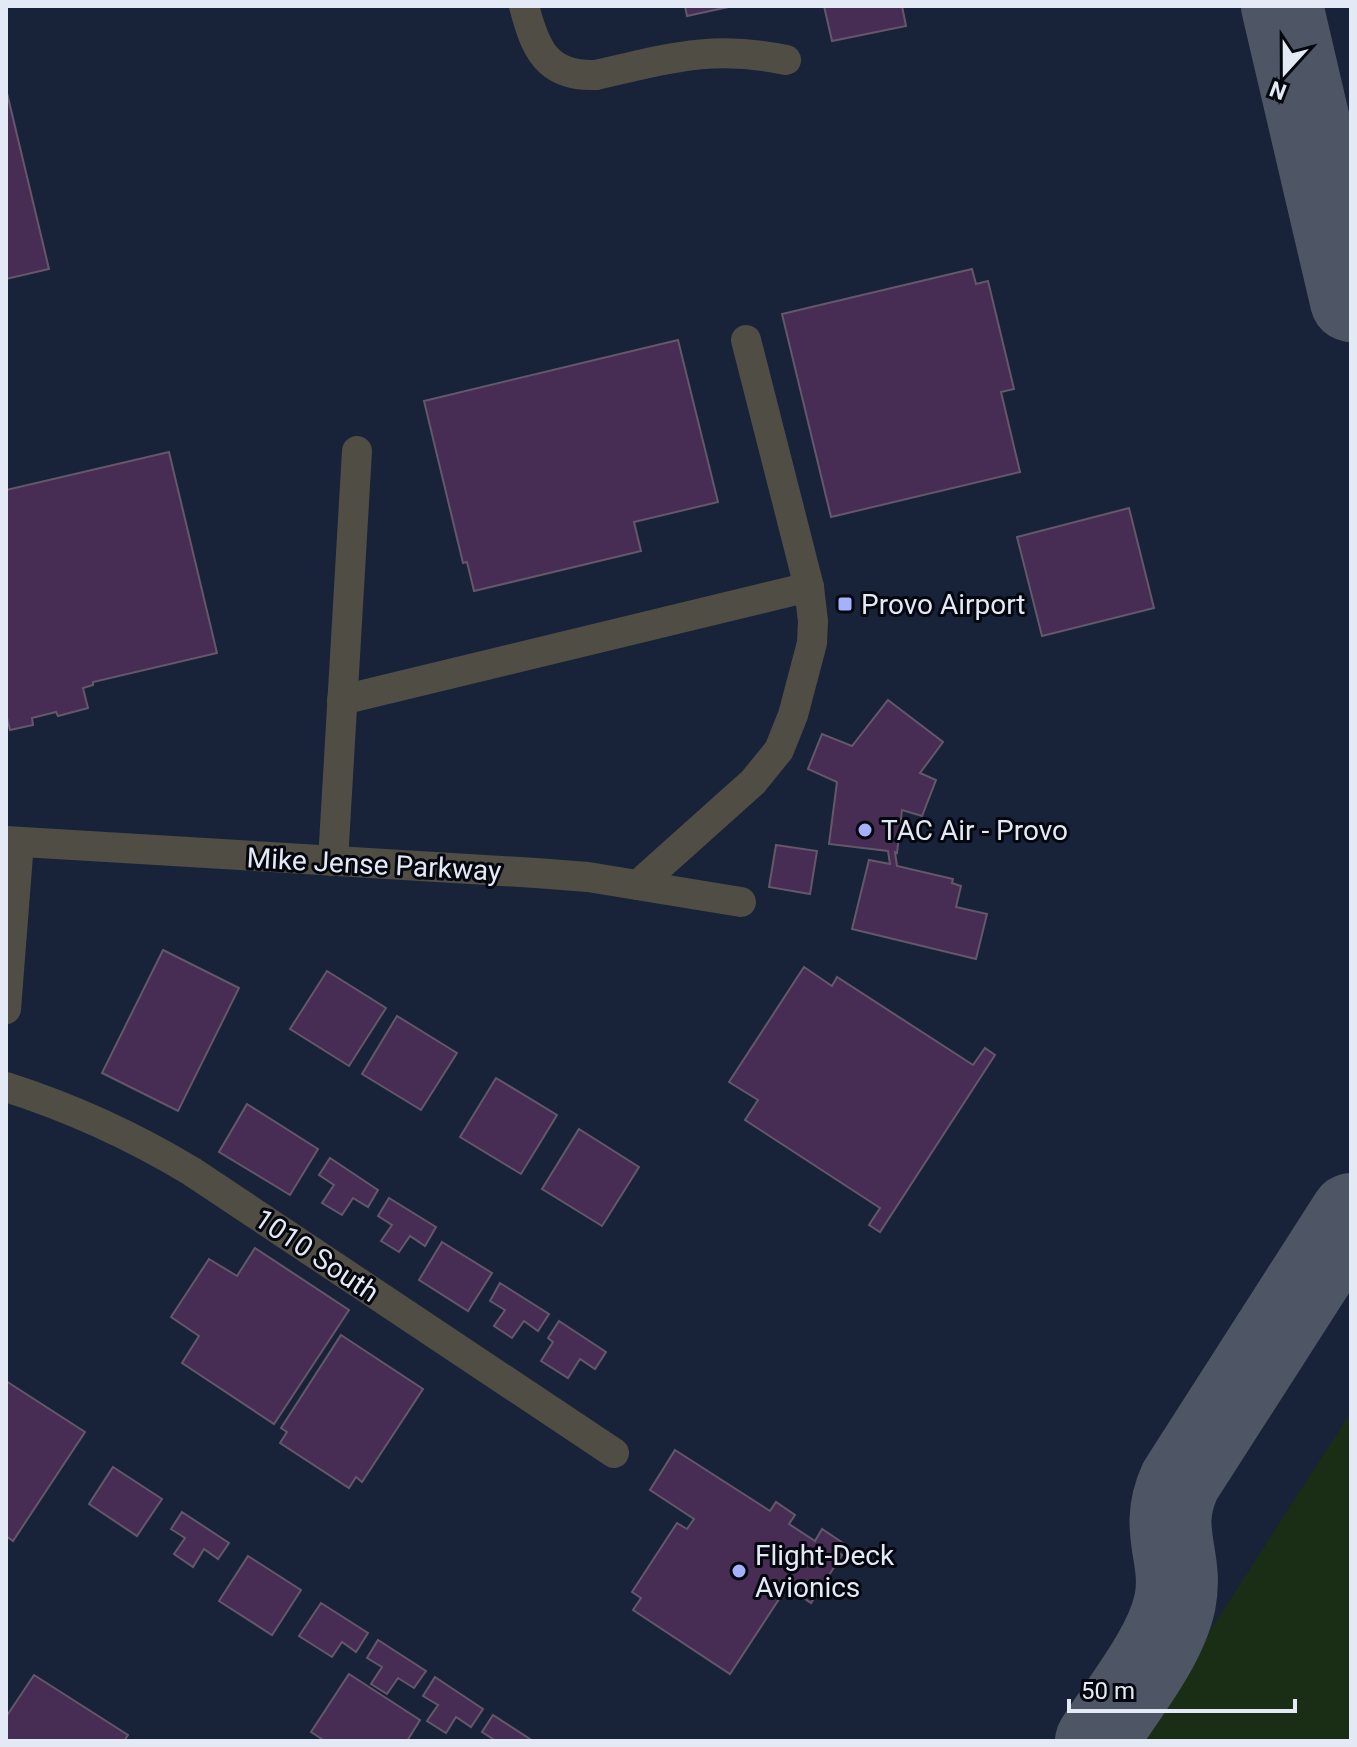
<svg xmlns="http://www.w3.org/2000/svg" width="1357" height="1747" font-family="Roboto,sans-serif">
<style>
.built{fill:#182339}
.green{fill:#1a2e15}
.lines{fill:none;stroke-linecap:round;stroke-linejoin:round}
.taxiway{stroke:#4e5665;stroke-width:82}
.building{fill:#472c54;stroke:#64576a;stroke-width:2}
.minor{stroke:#504d44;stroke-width:30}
.poi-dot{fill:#a6b1fc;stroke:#05070e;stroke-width:3}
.labels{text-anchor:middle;stroke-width:6;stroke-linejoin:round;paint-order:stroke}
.poi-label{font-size:28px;fill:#e3e9f5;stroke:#05070e;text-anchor:start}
.street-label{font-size:28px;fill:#e3e9f5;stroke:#05070e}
</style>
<rect width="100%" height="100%" fill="#141d2d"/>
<rect class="built" x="6" y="6" width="1345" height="1735"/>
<polygon class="green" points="1351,1412 1351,1741 1139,1741"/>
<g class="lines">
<g class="taxiway">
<polyline points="1282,6 1351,301"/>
<path d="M1096,1741c26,-41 69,-92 79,-139 9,-46 -18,-71 5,-121l171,-267"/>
</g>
</g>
<g class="building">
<polygon points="685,6 733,6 687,16"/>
<polygon points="824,6 902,6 906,26 832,41"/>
<polygon points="7,93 49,269 6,279 6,94"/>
<polygon points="972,269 976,284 988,281 1014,389 1001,392 1020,472 831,517 782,314"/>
<polygon points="678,340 718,502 634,522 641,551 474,591 467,562 463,563 424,401"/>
<polygon points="169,452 217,653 93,682 93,685 83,688 88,708 58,716 56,712 32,718 33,725 10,730 6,714 6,490"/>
<polygon points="1129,508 1154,608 1042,636 1017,537"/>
<polygon points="888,700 943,742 920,773 936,780 922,816 902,810 897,853 895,852 897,866 953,879 952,883 961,886 956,907 987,914 976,959 852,929 869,860 890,864 888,851 829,844 837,782 808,769 822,734 852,746"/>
<polygon points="776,845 817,851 810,894 769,887"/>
<polygon points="163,950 239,988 178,1111 102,1073"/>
<polygon points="804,967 832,986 837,977 973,1065 985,1048 995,1055 880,1232 869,1225 880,1208 745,1120 758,1100 729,1082"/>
<polygon points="327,971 386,1008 349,1066 290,1029"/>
<polygon points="397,1016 457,1053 421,1110 362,1074"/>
<polygon points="496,1078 557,1115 521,1174 460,1137"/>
<polygon points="247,1104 318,1149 290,1195 219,1152"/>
<polygon points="579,1129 639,1167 602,1226 542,1189"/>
<polygon points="330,1158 378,1190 368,1207 353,1198 342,1215 322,1203 334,1185 319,1175"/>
<polygon points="389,1198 436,1227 425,1246 410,1236 399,1252 381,1241 392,1225 378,1216"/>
<polygon points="442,1242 492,1273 468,1311 419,1280"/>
<polygon points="255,1248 349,1310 274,1424 182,1363 199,1336 171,1317 209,1259 237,1276"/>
<polygon points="500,1283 549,1314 538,1331 524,1321 512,1338 494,1326 505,1310 490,1301"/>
<polygon points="559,1321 606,1352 595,1369 580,1359 568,1378 541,1361 553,1342 548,1338"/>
<polygon points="341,1335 423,1389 362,1482 356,1477 349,1488 280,1443 287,1432 281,1428"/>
<polygon points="6,1381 85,1432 13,1541 6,1536"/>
<polygon points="675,1450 770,1511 776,1502 795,1515 789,1524 815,1541 822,1529 843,1543 837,1551 842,1555 811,1603 787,1587 730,1674 633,1610 641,1598 632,1592 677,1523 687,1529 694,1519 650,1490"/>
<polygon points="113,1467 162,1499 137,1536 89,1504"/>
<polygon points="182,1512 229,1543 218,1559 204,1549 193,1567 174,1554 185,1538 171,1529"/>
<polygon points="248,1556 301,1590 272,1635 219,1601"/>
<polygon points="321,1603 368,1633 356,1652 342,1642 332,1657 299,1636"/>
<polygon points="378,1640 426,1671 414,1688 398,1678 387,1694 371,1684 382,1667 367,1658"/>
<polygon points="349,1674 420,1720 407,1741 325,1741 311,1732"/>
<polygon points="34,1675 128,1735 124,1741 6,1741 6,1717"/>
<polygon points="435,1677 483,1709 471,1727 456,1717 446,1733 427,1721 438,1705 423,1696"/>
<polygon points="493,1715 533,1741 496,1741 482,1732"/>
</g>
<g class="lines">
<g class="minor">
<path d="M524,6c11,42 22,71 72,69 71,-16 116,-31 190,-15"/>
<polyline points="342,700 809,587"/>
<polyline points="6,841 536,873 588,877 741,902"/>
<polyline points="333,861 357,451"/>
<polyline points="638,885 753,782 779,750 793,715 812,643 813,621 809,587 746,340"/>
<polyline points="6,1009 19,842"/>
<path d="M6,1087c66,21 125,48 185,84l423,282"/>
</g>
</g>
<g class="poi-dot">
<rect x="837" y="596" width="16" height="16" rx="4"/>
<circle cx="865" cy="830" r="8"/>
<circle cx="739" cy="1571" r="8"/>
</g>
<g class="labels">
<g class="poi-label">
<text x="861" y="614">Provo Airport</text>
<text x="881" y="840">TAC Air - Provo</text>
<text x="755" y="1565">Flight-Deck<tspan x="755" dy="32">Avionics</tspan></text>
</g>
<g class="street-label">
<text transform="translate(374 864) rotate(3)" y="10">Mike Jense Parkway</text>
<text transform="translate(317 1255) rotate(34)" y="10">1010 South</text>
</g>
</g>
<rect width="1357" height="1747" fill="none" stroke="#e3e9f5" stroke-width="16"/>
<g transform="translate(1285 72) rotate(201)" stroke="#05070e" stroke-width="6" paint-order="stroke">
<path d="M0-6L14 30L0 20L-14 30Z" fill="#e3e9f5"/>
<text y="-12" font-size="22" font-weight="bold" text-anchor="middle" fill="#e3e9f5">N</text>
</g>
<path d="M1069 1699v12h226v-12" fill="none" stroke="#e3e9f5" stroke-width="4"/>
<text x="1081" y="1699" font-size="24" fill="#e3e9f5" stroke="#05070e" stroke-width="6" paint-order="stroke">50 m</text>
</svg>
